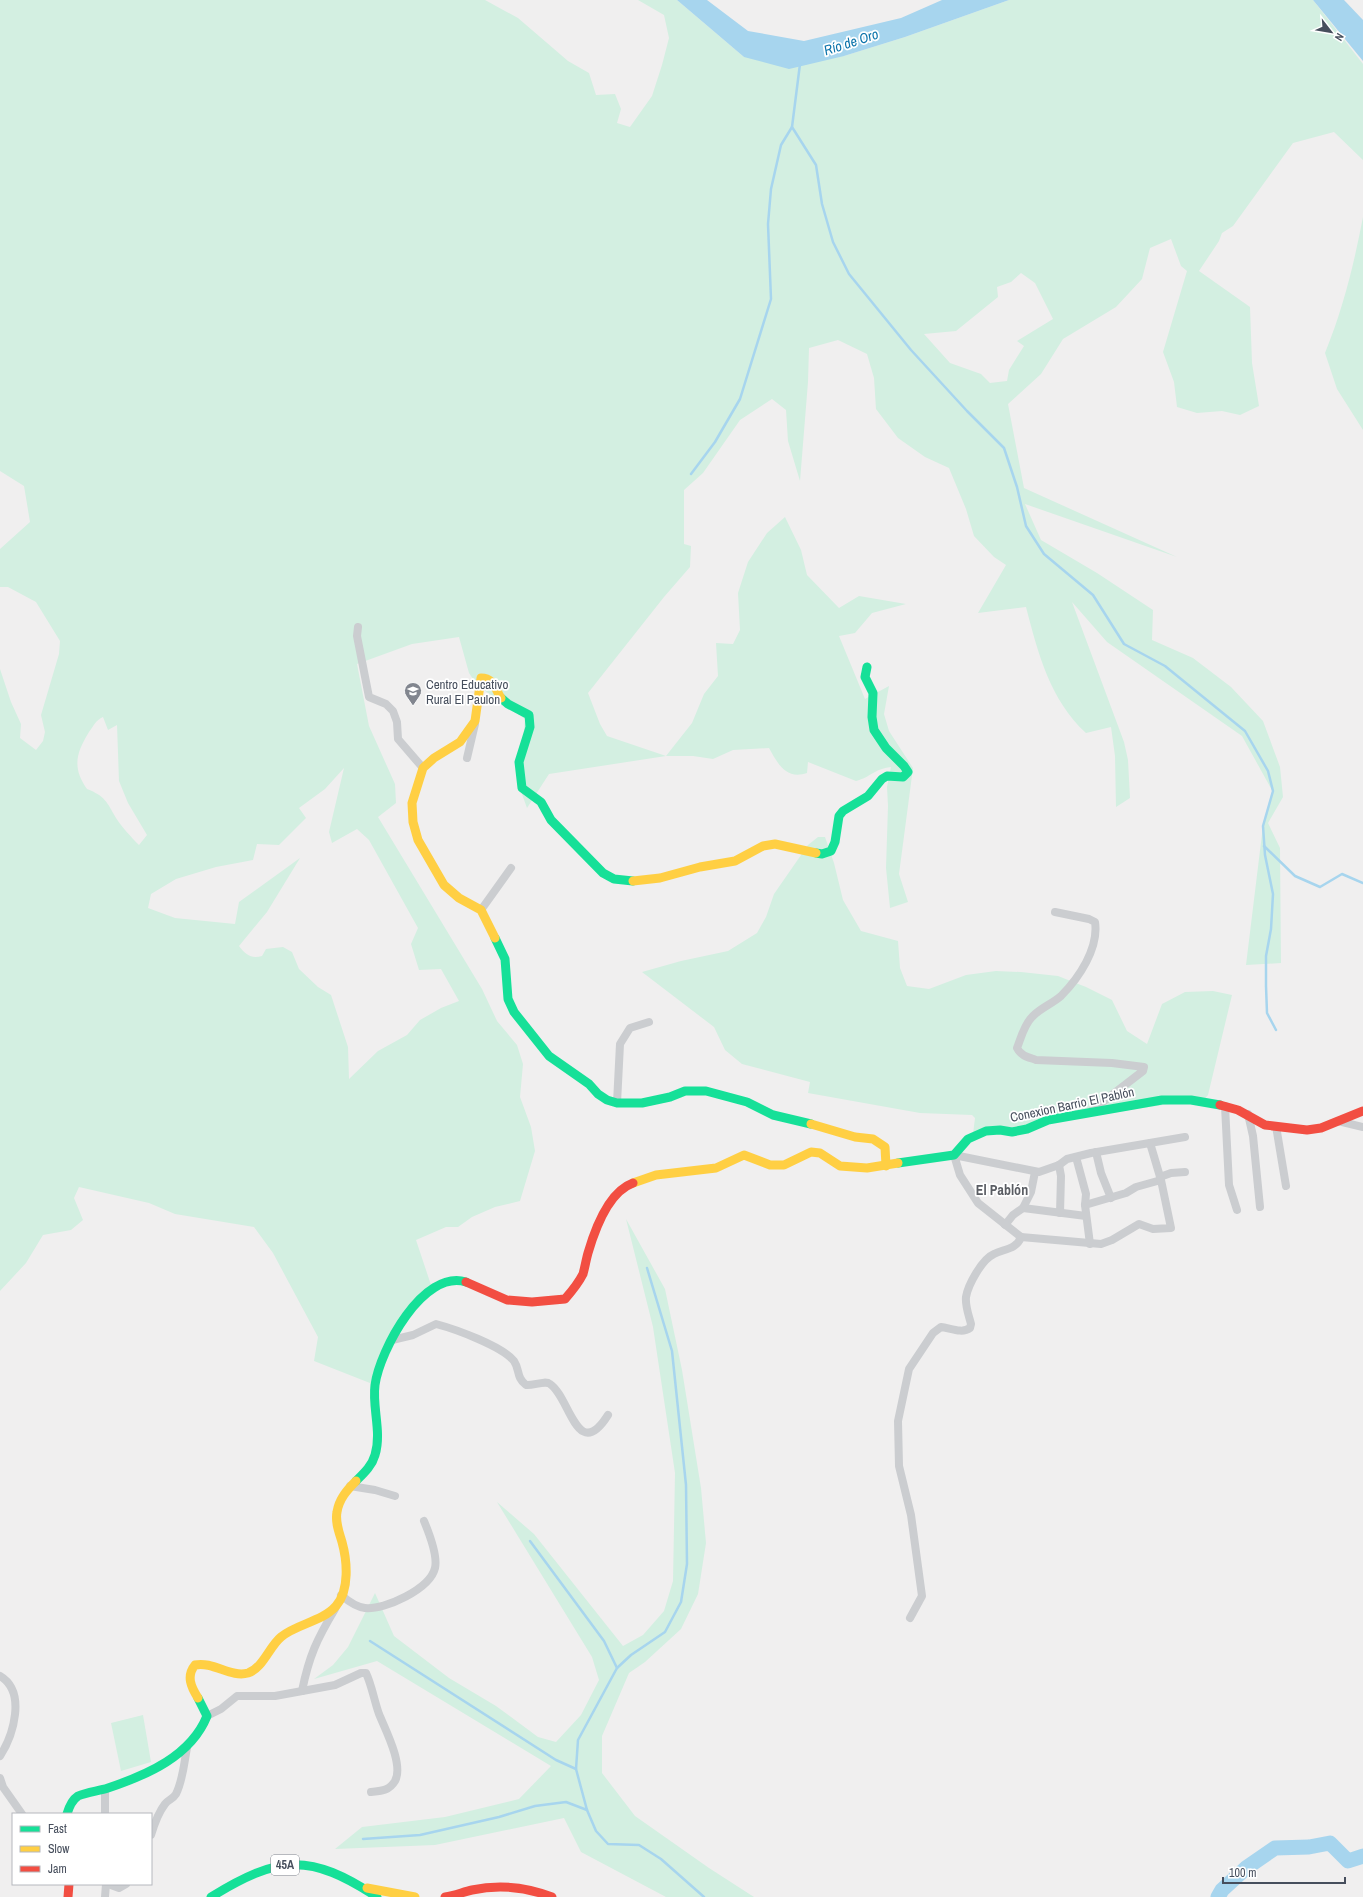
<svg xmlns="http://www.w3.org/2000/svg" width="1363" height="1897" font-family="'Archivo Narrow',sans-serif">
<style>
.green{fill:#d3efe1;fill-rule:evenodd}
.water{fill:#a7d5ee}
.lines{fill:none;stroke-linecap:round;stroke-linejoin:round}
.stream{stroke:#a7d5ee;stroke-width:2.5}
.river{stroke:#a7d5ee;stroke-width:15}
.street{stroke:#cbcdd0;stroke-width:8}
.fast{stroke:#16e098;stroke-width:9}
.slow{stroke:#ffcf43;stroke-width:9}
.jam{stroke:#f24e42;stroke-width:9}
.labels{text-anchor:middle;stroke-width:3.5;stroke-linejoin:round;paint-order:stroke}
.shield{fill:#fff;stroke:#7e838d;stroke-width:1}
.shield-label{font-size:12px;font-weight:bold;fill:#464e5c}
.poi-label{font-size:13px;fill:#464e5c;stroke:#fff;text-anchor:start}
.street-label{font-size:13px;fill:#464e5c;stroke:#fff}
.water-label{font-size:14px;font-style:italic;fill:#0b73aa;stroke:#fff}
.neighbourhood-label{font-size:14px;font-weight:bold;fill:#5a5d63;stroke:#fff}
</style>
<rect width="100%" height="100%" fill="#f0efef"/>
<g class="green">
<path d="M0,0h485l33,18 50,43 21,12 7,22 19,-1 6,15 -4,14 13,4 22,-31 10,-31 7,-27 -5,-23 -26,-15h39l67,57 100,-1 61,-19 104,-37h304l50,64v96l-29,-28 -41,11 -60,83 -11,7 -3,8 -20,30 51,36 2,56 7,43 -19,9 -18,-4 -25,2 -20,-6 -3,-25 -11,-30 24,-81 -6,-5 -10,-27 -21,9 -8,31 -26,28 -53,32 -22,35 -33,30 16,84 153,69 -152,-53 16,36 56,33 56,37 -1,30 41,18 38,29 32,34 17,46 3,30 -15,26 12,25 1,115 -35,2 17,-139 10,-34 -31,-56 -135,-94 -35,-40 52,140 4,18 2,38 -14,9 -1,-51 -4,-29 -25,6c-36,-33 -48,-80 -60,-126l-48,6 28,-48 -12,-8 -20,-21 -8,-27 -17,-41 -24,-11 -27,-19 -22,-29 -2,-31 -7,-24 -29,-14 -29,8 -1,34 -8,99 -12,-40 -2,-31 -14,-11 -32,21 -37,53 -19,17v54l7,2 -1,21 -26,30 -76,96 12,31 7,12 59,20 26,-33 12,-29 14,-18 -2,-33 17,1 7,-14 -2,-37 10,-31 19,-29 18,-16 16,33 6,25 32,33 20,-12 47,8 -34,9 -17,20 -16,3 26,63 24,-13 -5,28 5,17 24,37 -14,106 9,28 -18,6 -4,-40 2,-62 -1,-19 4,-20c-17,2 -20,10 -35,14l-48,-19 -1,11c-21,7 -29,-9 -38,-25l-36,2 -20,9 -20,-3h-27l-117,18 -22,34 -8,-22 6,-67 -48,-34 -8,-12 -10,-36 -47,7 -55,20 12,62 26,58 1,19 -18,14 104,172 15,32 20,24 6,19 -3,33 11,30 4,24 -15,50 -25,6 -23,10 -14,10h-12l-30,13 15,45 -15,14 -41,86 -61,-24 4,-24 -45,-84 -19,-26 -79,-13 -26,-11 -70,-16 -5,11 9,22 -12,10 -28,5 -17,28 -26,28v-622l11,33 10,22 -1,14 16,12 7,-9 2,-9 -4,-17 18,-61 1,-13 -24,-39 -28,-15h-8v-38l30,-27 -6,-36 -24,-15zM1021,273l14,10 18,36 -36,22 7,5 -15,24 -2,11 -17,2 -9,-9 -31,-11 -26,-29 32,-3 42,-34 -1,-10 14,-5zM103,717l5,13 9,-5 2,56 9,22 19,32 -8,10c-8,-8 -17,-18 -23,-27 -9,-16 -11,-22 -29,-29 -15,-21 -11,-36 2,-57 5,-7 7,-12 14,-15zM344,768l-15,64 3,11 25,-14 12,11 49,88 -7,16 8,26 22,-1 18,32 -18,7 -21,12 -13,15 -29,16 -29,28 -1,-32 -17,-52 -13,-8 -19,-18 -7,-17 -9,-5 -17,2 -4,7c-11,3 -16,-1 -23,-10l28,-34 33,-54 -61,44 -4,22 -60,-6 -27,-10 3,-14 25,-15 40,-12 37,-7 4,-16 22,1 27,-27 -7,-10 26,-19z"/>
<path d="M1363,217v213l-26,-41 -12,-36c18,-44 29,-89 38,-136z"/>
<polygon points="818,837 825,837 834,863 843,900 861,931 898,941 900,968 907,986 929,989 966,975 996,971 1021,972 1058,976 1086,987 1112,1000 1127,1031 1147,1044 1162,1004 1185,992 1213,991 1232,995 1208,1095 1201,1103 1176,1103 973,1134 975,1118 972,1115 920,1113 808,1093 810,1082 742,1064 725,1050 714,1027 642,972 681,961 728,951 757,933 766,917 774,894 808,845"/>
<polygon points="626,1219 665,1289 682,1370 701,1488 706,1543 698,1594 681,1629 645,1662 629,1673 602,1736 602,1773 635,1816 709,1868 754,1897 666,1897 581,1852 564,1818 435,1845 335,1849 362,1827 445,1817 519,1799 551,1766 377,1661 314,1679 333,1665 348,1647 375,1593 394,1636 449,1678 496,1706 538,1737 556,1742 581,1715 599,1680 592,1657 497,1502 534,1534 623,1646 643,1635 664,1611 673,1581 675,1473 653,1327"/>
<polygon points="143,1715 151,1762 121,1771 111,1723"/>
</g>
<g class="water">
<polygon points="677,0 707,0 748,31 804,41 901,18 942,0 1009,0 905,37 844,56 789,69 744,57"/>
<polygon points="1313,0 1344,0 1363,20 1363,61"/>
</g>
<g class="lines">
<g class="stream">
<polyline points="800,64 792,127 816,165 822,204 833,242 849,274 911,350 967,411 1004,448 1017,487 1026,526 1044,554 1093,595 1124,644 1165,666 1245,731 1268,771 1273,791 1263,826 1265,855 1273,894 1271,929 1266,956 1266,986 1267,1013 1276,1030"/>
<polyline points="691,474 715,442 740,399 771,299 768,224 771,189 781,145 792,127"/>
<polyline points="1264,846 1295,876 1320,887 1342,874 1363,883"/>
<polyline points="647,1268 672,1351 686,1485 687,1564 681,1602 665,1632 631,1655 617,1668 578,1740 576,1769 587,1810 596,1831 608,1844 639,1845 661,1859 704,1897"/>
<polyline points="530,1541 604,1641 617,1668"/>
<polyline points="370,1641 556,1760 576,1769"/>
<polyline points="363,1839 420,1835 499,1817 535,1806 566,1802 587,1810"/>
</g>
<polyline class="river" points="1218,1897 1222,1890 1246,1868 1275,1848 1309,1847 1330,1843 1348,1861 1363,1856"/>
<g class="street">
<polyline points="358,627 357,636 369,697 386,704 393,711 397,722 398,739 423,768"/>
<polyline points="467,758 475,724"/>
<polyline points="481,910 511,868"/>
<path d="M1055,912l34,7 6,3c4,26 -16,56 -34,74 -9,8 -21,12 -29,21 -8,8 -11,21 -15,31 4,8 11,9 19,12l76,3 32,4 -1,4 -52,40"/>
<polyline points="617,1103 620,1044 630,1028 649,1022"/>
<polyline points="1225,1106 1229,1185 1237,1210"/>
<polyline points="1248,1114 1253,1136 1260,1207"/>
<polyline points="1338,1121 1363,1127"/>
<polyline points="1276,1126 1286,1186"/>
<polyline points="1096,1152 1101,1173 1111,1198"/>
<polyline points="1076,1157 1086,1194 1085,1205 1090,1244"/>
<polyline points="1059,1165 1061,1176 1060,1213"/>
<polyline points="1160,1177 1171,1173 1185,1172"/>
<polyline points="1085,1205 1126,1193 1136,1187 1161,1180"/>
<polyline points="1023,1208 1031,1192 1035,1172"/>
<polyline points="1005,1225 1013,1215 1023,1208 1086,1216"/>
<polyline points="1021,1237 1101,1244 1112,1240 1139,1224 1153,1229 1171,1228 1161,1180 1150,1143"/>
<path d="M392,1340l21,-5 23,-11c19,5 66,22 78,37 6,9 2,16 12,24 7,1 19,-5 24,-1 20,13 27,80 58,31"/>
<polyline points="350,1486 375,1490 395,1496"/>
<path d="M341,1595c7,6 15,12 24,13 20,2 65,-19 70,-40 3,-13 -6,-35 -11,-47"/>
<path d="M910,1618l12,-22 -11,-81 -12,-49 -1,-45 11,-52 24,-36 8,-6c9,1 21,7 29,1l1,-4c-2,-8 -6,-18 -5,-27 2,-12 16,-38 28,-43 10,-5 23,-5 27,-17l-43,-34 -18,-28 -6,-20 85,17 20,-7 8,-6 24,-6 94,-16"/>
<path d="M0,1676c27,16 13,60 0,80"/>
<path d="M302,1691c7,-35 15,-52 33,-82"/>
<path d="M207,1716l14,-7 16,-13h38l60,-11 26,-12h5c6,13 8,27 13,41 6,15 25,51 16,67 -6,10 -14,10 -24,11"/>
<polyline points="0,1778 3,1787 22,1814"/>
<polyline points="105,1789 105,1814"/>
<path d="M151,1835c3,-10 7,-22 14,-31 3,-4 8,-5 11,-10 7,-14 8,-31 11,-46"/>
<polyline points="108,1884 119,1888 126,1884"/>
<polyline points="105,1897 106,1884"/>
</g>
<g class="fast">
<polyline points="501,698 508,704 529,715 530,727 519,762 522,788 541,802 551,820 603,873 614,879 633,881"/>
<polyline points="816,853 822,854 831,851 835,842 839,816 843,811 868,796 882,779 887,776 903,777 908,772 904,766 886,748 874,730 872,717 873,693 865,677 867,667"/>
<polyline points="495,938 505,959 508,999 514,1012 549,1056 589,1084 598,1094 607,1100 617,1103 642,1103 670,1097 685,1091 706,1091 747,1102 773,1115 811,1124"/>
<polyline points="898,1163 954,1155 968,1139 986,1131 1000,1130 1012,1132 1027,1129 1048,1120 1162,1100 1191,1100 1220,1105"/>
<path d="M356,1481c7,-7 16,-15 19,-26 7,-23 -3,-47 0,-70 5,-35 48,-116 91,-103"/>
<path d="M67,1814c2,-7 5,-14 11,-18 9,-4 21,-5 30,-8 39,-13 83,-32 99,-72l-9,-18"/>
<path d="M211,1897c68,-42 99,-44 166,0"/>
</g>
<g class="slow">
<polyline points="633,881 660,878 700,867 735,861 763,846 775,844 816,853"/>
<path d="M495,938l-14,-28 -22,-12 -15,-13 -26,-45 -5,-18 -1,-19 11,-35 11,-10 26,-16 15,-21 6,-43c13,0 14,11 20,20"/>
<polyline points="811,1124 855,1137 873,1139 885,1147 886,1166"/>
<polyline points="633,1183 656,1175 716,1168 744,1155 770,1165 784,1165 811,1152 820,1153 840,1166 867,1168 898,1163"/>
<path d="M198,1698c-7,-11 -12,-22 -3,-33 18,-4 36,13 53,8 15,-5 21,-26 33,-36 15,-13 41,-15 55,-31 14,-16 11,-46 6,-64 -3,-10 -7,-20 -5,-30 2,-13 10,-22 19,-31"/>
<polyline points="367,1888 415,1897"/>
</g>
<g class="jam">
<polyline points="1220,1105 1238,1110 1265,1125 1307,1130 1321,1128 1363,1111"/>
<path d="M466,1282l41,18 25,2 33,-3c7,-8 13,-15 18,-25 2,-7 3,-14 5,-21 7,-24 20,-61 45,-70"/>
<polyline points="68,1897 69,1884"/>
<path d="M445,1897c9,-1 18,-5 27,-7 28,-6 54,-3 80,7"/>
</g>
</g>
<defs>
<symbol id="school-pin" viewBox="-11 -11 22 30"><path d="M0 17L-7.5 6A9.5 9.5 0 1 1 7.5 6Z" fill="#82868f" stroke="#fff"/><path d="M0-5L7-2L0 1L-7-2ZM-4 1L0 2.5L4 1V4Q0 6-4 4Z" fill="#fff"/></symbol>
</defs>
<g fill-rule="evenodd">
<use href="#school-pin" x="403" y="681" width="20" height="27"/>
</g>
<g class="labels">
<rect class="shield" x="271" y="1855" width="28" height="20" rx="3"/>
<g class="shield-label">
<text x="285" y="1869">45A</text>
</g>
<g class="poi-label">
<text x="426" y="689">Centro Educativo<tspan x="426" dy="15">Rural El Paulon</tspan></text>
</g>
<g class="street-label">
<text transform="translate(1072 1104) rotate(-12)" y="5">Conexion Barrio El Pablón</text>
</g>
<g class="water-label">
<text transform="translate(851 42) rotate(-18)" y="5">Río de Oro</text>
</g>
<g class="neighbourhood-label">
<text x="1002" y="1195">El Pablón</text>
</g>
</g>
<rect x="12" y="1813" width="140" height="72" fill="#ffffff" stroke="#b5b8be"/>
<rect x="20" y="1826" width="20" height="6" fill="#16e098" stroke="#b5b8be"/>
<text x="48" y="1833" font-size="12" fill="#464e5c">Fast</text>
<rect x="20" y="1846" width="20" height="6" fill="#ffcf43" stroke="#b5b8be"/>
<text x="48" y="1853" font-size="12" fill="#464e5c">Slow</text>
<rect x="20" y="1866" width="20" height="6" fill="#f24e42" stroke="#b5b8be"/>
<text x="48" y="1873" font-size="12" fill="#464e5c">Jam</text>
<g transform="translate(1331 32) rotate(121)" stroke="#ffffff" stroke-width="3" paint-order="stroke">
<path d="M0-3L7 15L0 10L-7 15Z" fill="#464e5c"/>
<text y="-6" font-size="11" font-weight="bold" text-anchor="middle" fill="#464e5c">N</text>
</g>
<path d="M1223 1877v6h122v-6" fill="none" stroke="#464e5c" stroke-width="2"/>
<text x="1229" y="1877" font-size="12" fill="#464e5c" stroke="#ffffff" stroke-width="3" paint-order="stroke">100 m</text>
</svg>
